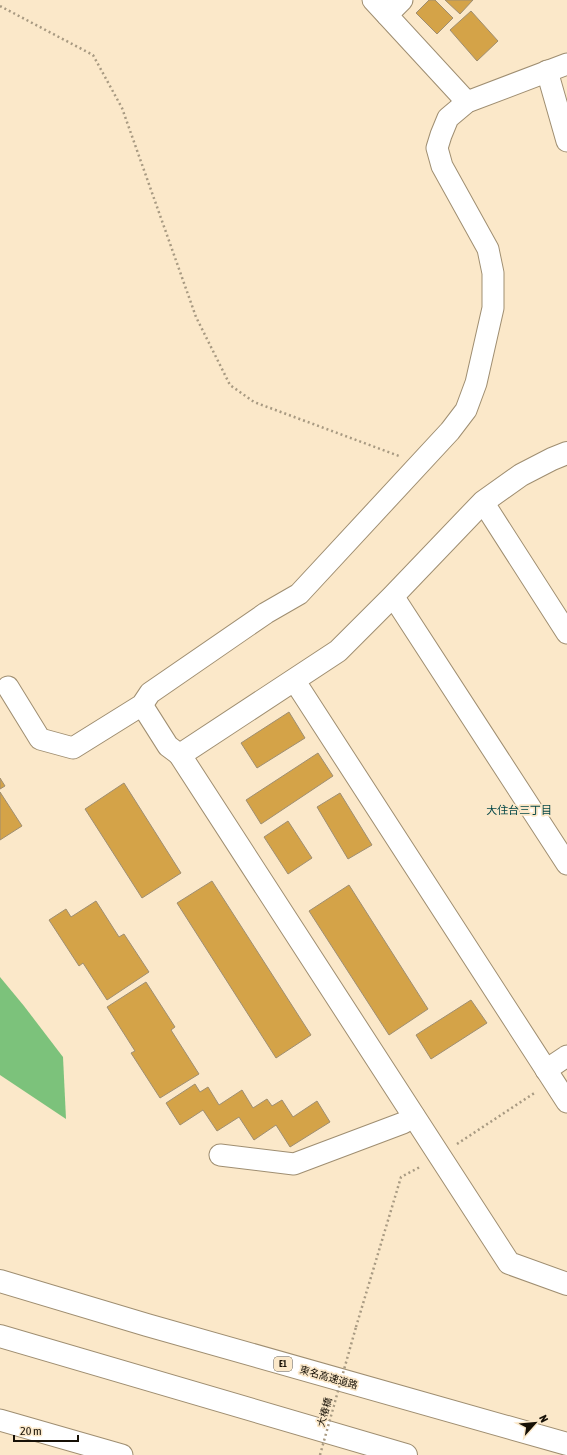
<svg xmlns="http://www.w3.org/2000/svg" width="567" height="1455" font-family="'Asap Condensed','Noto Sans JP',sans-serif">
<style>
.forest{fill:#7cc27b}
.building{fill:#d4a348;stroke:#9f8e71}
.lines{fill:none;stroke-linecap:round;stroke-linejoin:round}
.minor-casing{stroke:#9f8e71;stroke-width:23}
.tertiary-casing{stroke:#9f8e71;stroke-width:24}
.motorway-casing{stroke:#9f8e71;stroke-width:24}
.path{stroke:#a89a82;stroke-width:2.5;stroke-dasharray:2 3;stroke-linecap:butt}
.minor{stroke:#fff;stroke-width:21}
.tertiary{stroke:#fff;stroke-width:22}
.motorway{stroke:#fff;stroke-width:22}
.path-bridge{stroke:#a89a82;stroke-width:2.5;stroke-dasharray:2 3;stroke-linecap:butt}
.labels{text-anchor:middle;stroke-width:3.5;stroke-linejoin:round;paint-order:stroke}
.shield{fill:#fbe8c9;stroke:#5b5140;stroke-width:1}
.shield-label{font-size:9px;font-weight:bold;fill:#161006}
.street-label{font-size:10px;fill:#161006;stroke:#fbe8c9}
.neighbourhood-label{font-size:11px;fill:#034646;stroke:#fbe8c9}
</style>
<rect width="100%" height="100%" fill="#fbe8c9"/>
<polygon class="forest" points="0,977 24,1006 63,1057 66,1119 0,1075"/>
<g class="building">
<polygon points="429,0 435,0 453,18 437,34 416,13"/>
<polygon points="445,0 473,0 460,14"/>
<polygon points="471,11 498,41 477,61 450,30"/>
<polygon points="289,712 305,738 257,768 241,743"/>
<polygon points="318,753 333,776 261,824 246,800"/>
<polygon points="0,778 5,786 0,789"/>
<polygon points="124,783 181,873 142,898 85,809"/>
<polygon points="0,792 22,826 0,840"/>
<polygon points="340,793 372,845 348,859 317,807"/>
<polygon points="288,821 312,858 288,874 264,837"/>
<polygon points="212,881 311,1035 276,1058 177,903"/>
<polygon points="349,885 428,1009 389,1035 309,911"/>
<polygon points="96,901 119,937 124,934 149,972 107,1000 83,963 79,966 49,920 66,909 71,917"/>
<polygon points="146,982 175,1027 171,1030 199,1074 160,1098 131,1053 135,1051 107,1007"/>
<polygon points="471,1000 487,1023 431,1059 416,1035"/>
<polygon points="195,1084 200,1092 208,1087 219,1105 242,1090 253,1108 267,1099 272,1106 282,1100 293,1117 317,1101 330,1122 290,1147 276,1125 254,1140 239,1117 217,1131 203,1110 180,1125 166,1103"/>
</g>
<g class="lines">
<defs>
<g id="minor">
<polyline points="373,0 467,102"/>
<polyline points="387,15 402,0"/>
<polyline points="547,71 567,141"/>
<polyline points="483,502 567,633"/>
<polyline points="393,596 567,864"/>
<polyline points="294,680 567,1102"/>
<polyline points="8,687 40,739 73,748 142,705 150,693 266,613 299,594 450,431 466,410 476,383 493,308 493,273 488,249 442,166 437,148 441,135 448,118 467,102 567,64"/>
<polyline points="142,705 168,746 180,755"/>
<polyline points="546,1070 567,1056"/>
<polyline points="220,1155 294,1164 403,1123 414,1116"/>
<polyline points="0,1420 122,1455"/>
</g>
<polyline id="tertiary" points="567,453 552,459 521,475 483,502 393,596 338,651 180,755 509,1263 567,1284"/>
<g id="motorway">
<polyline points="0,1281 147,1325 567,1444"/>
<polyline points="0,1336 406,1455"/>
</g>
</defs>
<use href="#minor" class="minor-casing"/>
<use href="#tertiary" class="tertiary-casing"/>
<use href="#motorway" class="motorway-casing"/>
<g class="path">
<polyline points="0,6 93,55 122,108 196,317 230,385 254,402 399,456"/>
<polyline points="457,1144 536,1092"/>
<polyline points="356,1327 401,1177 420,1167"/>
</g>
<use href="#minor" class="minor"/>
<use href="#tertiary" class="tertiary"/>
<use href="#motorway" class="motorway"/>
<polyline class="path-bridge" points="320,1455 356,1327"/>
</g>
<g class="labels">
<rect class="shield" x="274" y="1357" width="18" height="14" rx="3"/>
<g class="shield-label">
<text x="283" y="1367">E1</text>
</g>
<g class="street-label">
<text transform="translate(329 1377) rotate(16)" y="4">東名高速道路</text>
<text transform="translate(324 1412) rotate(-74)" y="4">大椿橋</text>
</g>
<g class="neighbourhood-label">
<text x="519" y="814">大住台三丁目</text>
</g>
</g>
<g transform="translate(535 1423) rotate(63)" stroke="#fbe8c9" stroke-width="3" paint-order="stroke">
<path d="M0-3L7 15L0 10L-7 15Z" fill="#161006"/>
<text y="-6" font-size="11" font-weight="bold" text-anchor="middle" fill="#161006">N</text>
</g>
<path d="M14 1435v6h64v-6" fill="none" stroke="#161006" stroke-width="2"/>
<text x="20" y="1435" font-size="12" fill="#161006" stroke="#fbe8c9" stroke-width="3" paint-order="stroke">20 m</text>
</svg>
